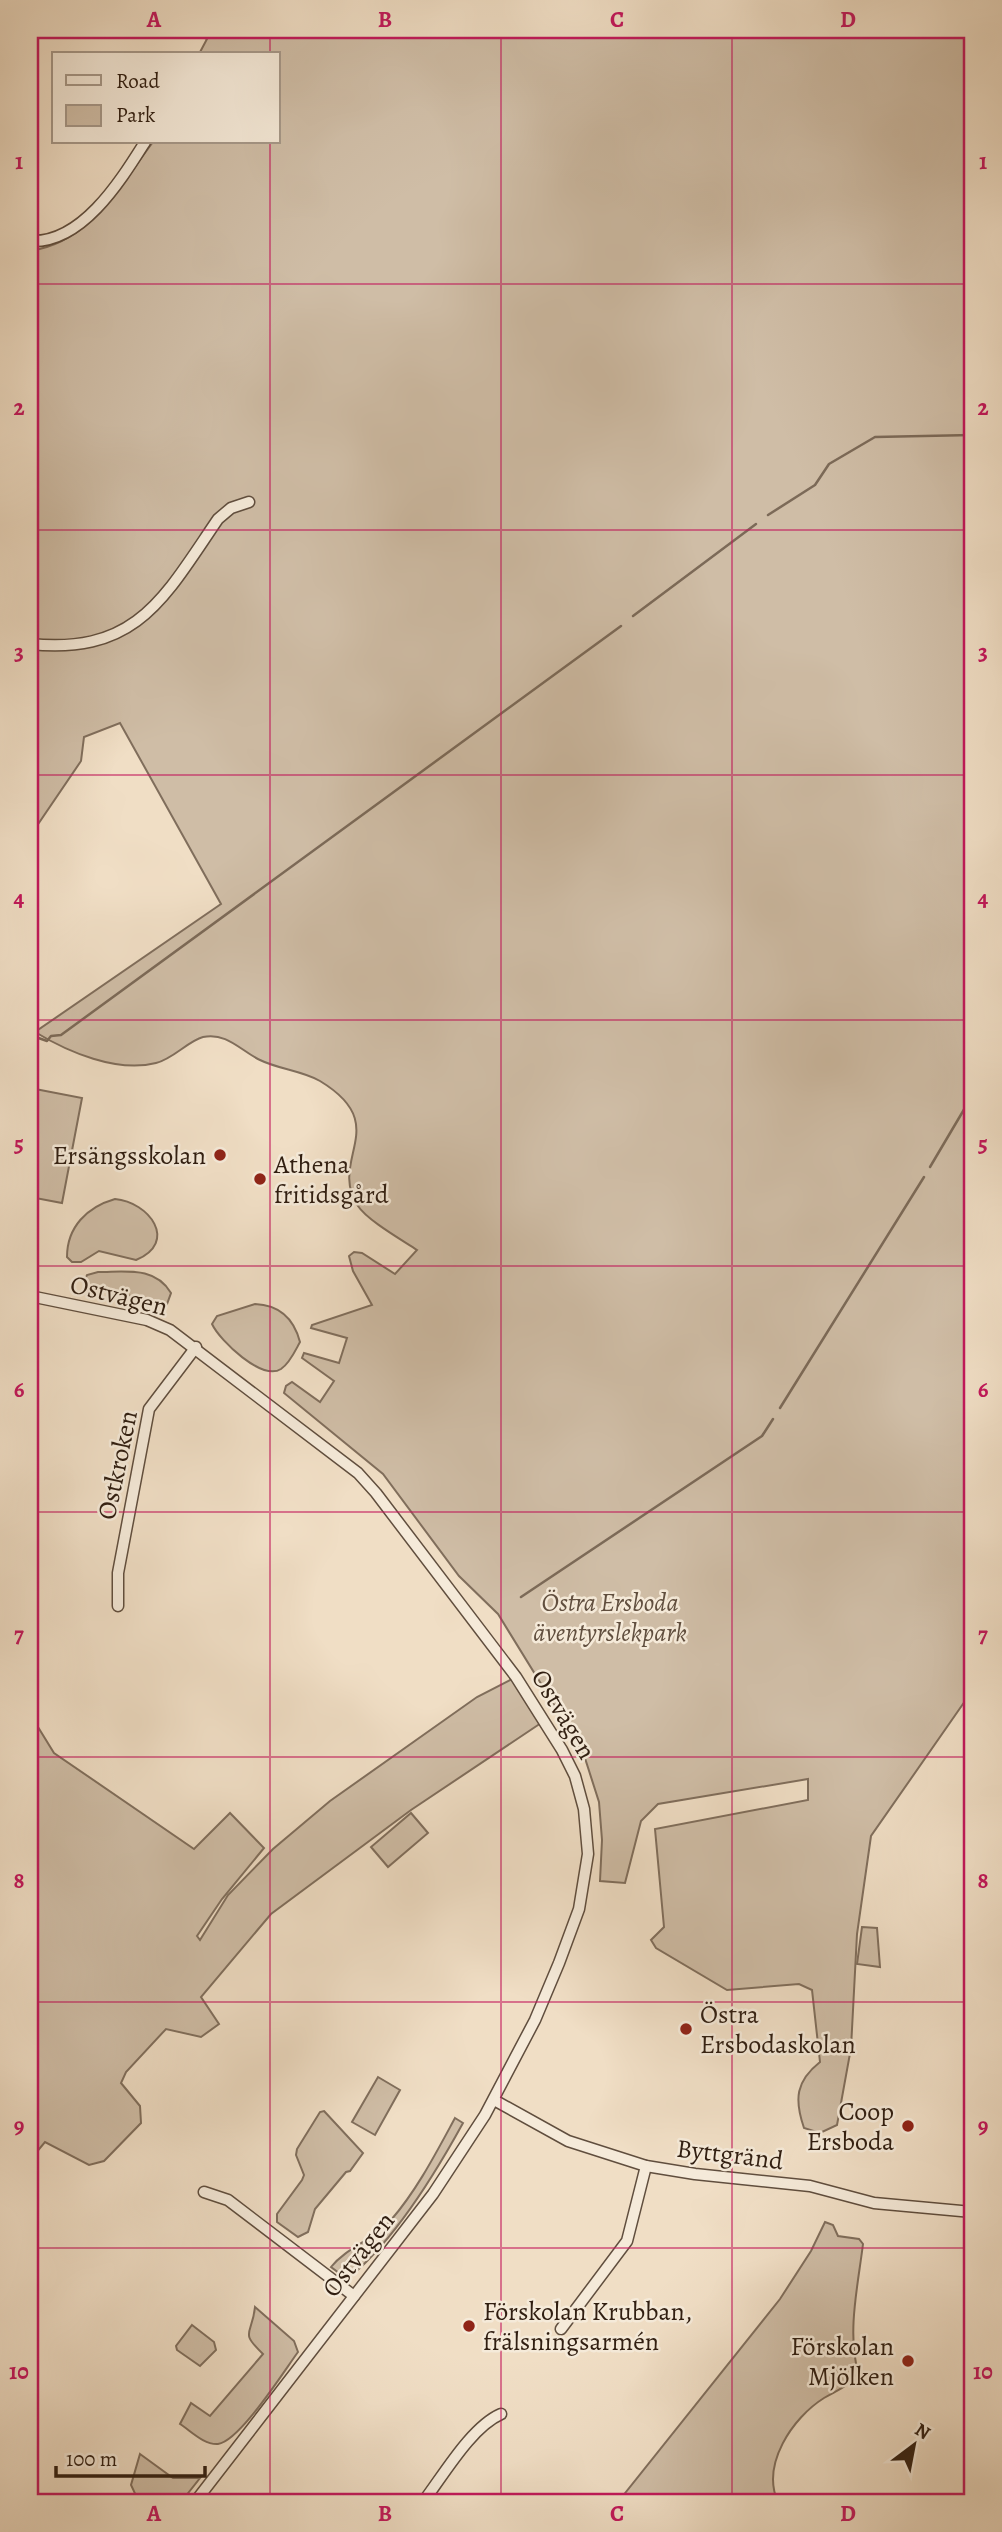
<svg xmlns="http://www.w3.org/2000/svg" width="1002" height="2532" font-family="Alegreya,serif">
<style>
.green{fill:#cfbda6;stroke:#806e5c;stroke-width:2}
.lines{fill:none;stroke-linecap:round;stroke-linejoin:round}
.stream{stroke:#7c6a58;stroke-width:2.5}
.minor-casing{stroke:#604e3e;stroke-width:13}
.minor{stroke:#f5ead9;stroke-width:10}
.grid{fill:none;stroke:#c2185b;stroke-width:2;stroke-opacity:0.55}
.poi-dot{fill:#8f2418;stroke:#f5ead9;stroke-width:2.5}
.labels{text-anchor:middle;stroke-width:5;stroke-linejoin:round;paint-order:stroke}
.poi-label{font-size:26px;fill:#301e11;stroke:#f5ead9;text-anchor:end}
.street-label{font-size:26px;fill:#301e11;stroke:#f5ead9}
.park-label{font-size:26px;font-style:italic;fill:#604e3e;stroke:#f5ead9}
.neatline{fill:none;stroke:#c2185b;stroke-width:2.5}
.grid-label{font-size:23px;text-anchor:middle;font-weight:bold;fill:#c2185b}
</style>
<rect width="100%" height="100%" fill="#f0dec5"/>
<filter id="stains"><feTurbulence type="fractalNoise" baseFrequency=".00286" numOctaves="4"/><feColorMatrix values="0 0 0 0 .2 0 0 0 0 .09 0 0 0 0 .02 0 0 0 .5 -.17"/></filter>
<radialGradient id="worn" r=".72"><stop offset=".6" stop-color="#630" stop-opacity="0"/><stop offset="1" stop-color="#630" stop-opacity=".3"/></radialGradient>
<g class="green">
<path d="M188,30h784v1661l-101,145 -14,98 -6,114 -14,77 -17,8 -16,-5c-10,-29 -8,-47 16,-66l-8,-72 -13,-6 -72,6 -71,-42 -5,-8 13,-13 -9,-98 153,-29v-21l-150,25 -17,17 -16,62 -25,-2 2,-41 -3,-38 -16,-50 -85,-138 -39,-38 -76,-102 -99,-81 2,-7 6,-4 28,20 14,-21 -32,-23 2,-5 35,10 8,-25 -36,-10 1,-3 60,-20 -19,-34 -4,-15 5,-4 8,1 33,21 22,-24c-15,-10 -50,-30 -59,-44 -31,-47 36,-80 -38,-125 -17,-10 -42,-12 -60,-21 -19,-9 -33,-28 -57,-23 -15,4 -30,22 -47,26 -39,10 -88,-11 -121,-31l186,-128 -101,-181 -36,14 -3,24 -51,75v-585c61,-9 89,-64 123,-109h125v-88h-79l8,-15z"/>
<polygon points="30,1088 82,1098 62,1203 30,1197"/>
<path d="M115,1199c34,3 64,43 21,61l-37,-9 -18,11h-9l-5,-5c0,-30 20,-50 48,-58z"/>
<path d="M98,1272c28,0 57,-6 73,21l-4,11 -77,-17 -5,-7 2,-5z"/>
<path d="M255,1304c24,1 39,15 45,38 -5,9 -10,21 -19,27 -19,12 -61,-28 -69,-45l5,-8z"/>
<polygon points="516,1677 544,1721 411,1810 271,1914 201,1997 219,2024 201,2037 166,2029 126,2072 121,2083 140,2106 141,2123 104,2161 89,2165 45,2142 30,2160 30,1714 54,1753 194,1849 230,1813 264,1848 222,1899 197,1936 200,1940 228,1895 273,1849 330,1801 477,1697"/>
<polygon points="411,1813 428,1833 388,1867 371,1847"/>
<polygon points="862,1927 877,1928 880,1967 857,1964"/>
<polygon points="378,2077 400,2090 375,2135 352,2122"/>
<polygon points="324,2111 363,2153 350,2171 346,2172 315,2209 308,2232 298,2237 277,2222 277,2214 302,2180 304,2175 296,2155 297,2149 320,2112"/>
<path d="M455,2118l8,5c-28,51 -70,120 -116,156l-16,-12c16,-20 43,-27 60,-47 26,-30 45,-67 64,-102z"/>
<path d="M825,2222l8,3 5,11 21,3 4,5c-5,41 -16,88 -5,128 -11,16 -19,17 -34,26 -32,20 -63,67 -46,104h-160l162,-203 31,-48z"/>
<path d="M255,2307l39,34 4,11c-14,19 -58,89 -80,92 -14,1 -27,-13 -38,-20l11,-21 19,13 53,-62c-24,-23 -11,-18 -8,-47z"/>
<polygon points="192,2325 214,2342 216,2350 200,2366 177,2350 176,2346"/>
<polygon points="140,2454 173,2478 200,2478 181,2502 139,2502 131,2485"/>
</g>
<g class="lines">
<g class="stream">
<polyline points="768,515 815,485 829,464 875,437 972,435"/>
<polyline points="633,616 756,524"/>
<polyline points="30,1035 47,1041 51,1036 61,1035 621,626"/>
<polyline points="930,1167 972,1096"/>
<polyline points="780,1408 924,1177"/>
<polyline points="521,1597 762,1436 773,1419"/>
</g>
<defs>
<g id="minor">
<path d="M30,241c52,3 91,-61 115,-99"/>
<path d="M30,644c107,11 134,-46 188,-125l13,-11 18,-6"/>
<polyline points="30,1296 147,1320 170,1330 358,1473 376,1493 516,1677 562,1750 575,1776 584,1809 588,1854 579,1909 559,1963 535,2020 485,2115 433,2194 195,2502"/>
<polyline points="118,1606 118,1573 149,1409 196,1347"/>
<polyline points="494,2100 568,2141 646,2166 695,2174 810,2186 874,2203 972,2212"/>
<polyline points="204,2192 228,2200 354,2296"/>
<polyline points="561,2329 627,2241 646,2166"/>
<path d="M423,2502c20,-26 48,-75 78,-88"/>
</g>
</defs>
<use href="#minor" class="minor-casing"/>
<use href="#minor" class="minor"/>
</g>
<path class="grid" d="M270,30v24M501,30v2472M732,30v2472M270,142v2360M30,284h942M30,530h942M30,775h942M30,1020h942M30,1266h942M30,1512h942M30,1757h942M30,2002h942M30,2248h942"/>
<g class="poi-dot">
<circle cx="220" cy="1155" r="7"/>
<circle cx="260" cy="1179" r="7"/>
<circle cx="686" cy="2029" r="7"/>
<circle cx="908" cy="2126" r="7"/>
<circle cx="469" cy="2326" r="7"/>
<circle cx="908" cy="2361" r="7"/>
</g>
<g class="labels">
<g class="poi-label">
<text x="206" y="1164">Ersängsskolan</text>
<text x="274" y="1173" text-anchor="start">Athena<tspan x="274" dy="30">fritidsgård</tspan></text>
<text x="700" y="2023" text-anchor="start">Östra<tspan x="700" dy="30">Ersbodaskolan</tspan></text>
<text x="894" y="2120">Coop<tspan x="894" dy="30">Ersboda</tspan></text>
<text x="483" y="2320" text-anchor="start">Förskolan Krubban,<tspan x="483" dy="30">frälsningsarmén</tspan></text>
<text x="894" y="2355">Förskolan<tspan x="894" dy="30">Mjölken</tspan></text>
</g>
<g class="street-label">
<text transform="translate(119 1295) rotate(14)" y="9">Ostvägen</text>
<text transform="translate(117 1465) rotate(-78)" y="9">Ostkroken</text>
<text transform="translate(564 1714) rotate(59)" y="9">Ostvägen</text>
<text transform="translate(730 2154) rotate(7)" y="9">Byttgränd</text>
<text transform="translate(358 2254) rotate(-52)" y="9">Ostvägen</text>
</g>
<g class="park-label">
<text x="610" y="1611">Östra Ersboda<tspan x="610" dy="30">äventyrslekpark</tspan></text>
</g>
</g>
<rect width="1002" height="2532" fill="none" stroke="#f0dec5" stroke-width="77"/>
<rect x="52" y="52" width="228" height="91" fill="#f5ead9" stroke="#a69889" stroke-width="2"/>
<rect x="66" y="75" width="35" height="10" fill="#f5ead9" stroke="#a69889" stroke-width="2"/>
<text x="116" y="88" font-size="21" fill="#301e11">Road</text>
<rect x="66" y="105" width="35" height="21" fill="#cfbda6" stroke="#a69889" stroke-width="2"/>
<text x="116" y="122" font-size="21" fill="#301e11">Park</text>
<g transform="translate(914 2445) rotate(32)" stroke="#f5ead9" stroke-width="5" paint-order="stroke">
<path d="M0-5L12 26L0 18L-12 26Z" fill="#301e11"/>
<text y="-10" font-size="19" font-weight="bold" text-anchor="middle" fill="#301e11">N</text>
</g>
<path d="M56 2466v10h149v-10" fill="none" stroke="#301e11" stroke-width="3.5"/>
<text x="66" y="2466" font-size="21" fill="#301e11" stroke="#f5ead9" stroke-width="5" paint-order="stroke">100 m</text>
<rect x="38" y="38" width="926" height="2456" class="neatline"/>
<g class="grid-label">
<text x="154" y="27">A</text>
<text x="385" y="27">B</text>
<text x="617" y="27">C</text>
<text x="848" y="27">D</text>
<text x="19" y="169">1</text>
<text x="983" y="169">1</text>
<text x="19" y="415">2</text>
<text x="983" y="415">2</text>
<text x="19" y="660">3</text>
<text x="983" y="660">3</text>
<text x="19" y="906">4</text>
<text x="983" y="906">4</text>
<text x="19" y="1151">5</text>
<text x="983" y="1151">5</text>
<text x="19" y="1397">6</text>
<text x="983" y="1397">6</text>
<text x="19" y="1642">7</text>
<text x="983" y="1642">7</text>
<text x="19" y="1888">8</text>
<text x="983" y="1888">8</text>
<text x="19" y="2133">9</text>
<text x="983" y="2133">9</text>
<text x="19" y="2379">10</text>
<text x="983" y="2379">10</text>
<text x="154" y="2521">A</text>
<text x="385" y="2521">B</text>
<text x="617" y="2521">C</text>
<text x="848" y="2521">D</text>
</g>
<rect width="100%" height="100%" filter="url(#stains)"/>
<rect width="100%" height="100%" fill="url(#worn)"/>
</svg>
